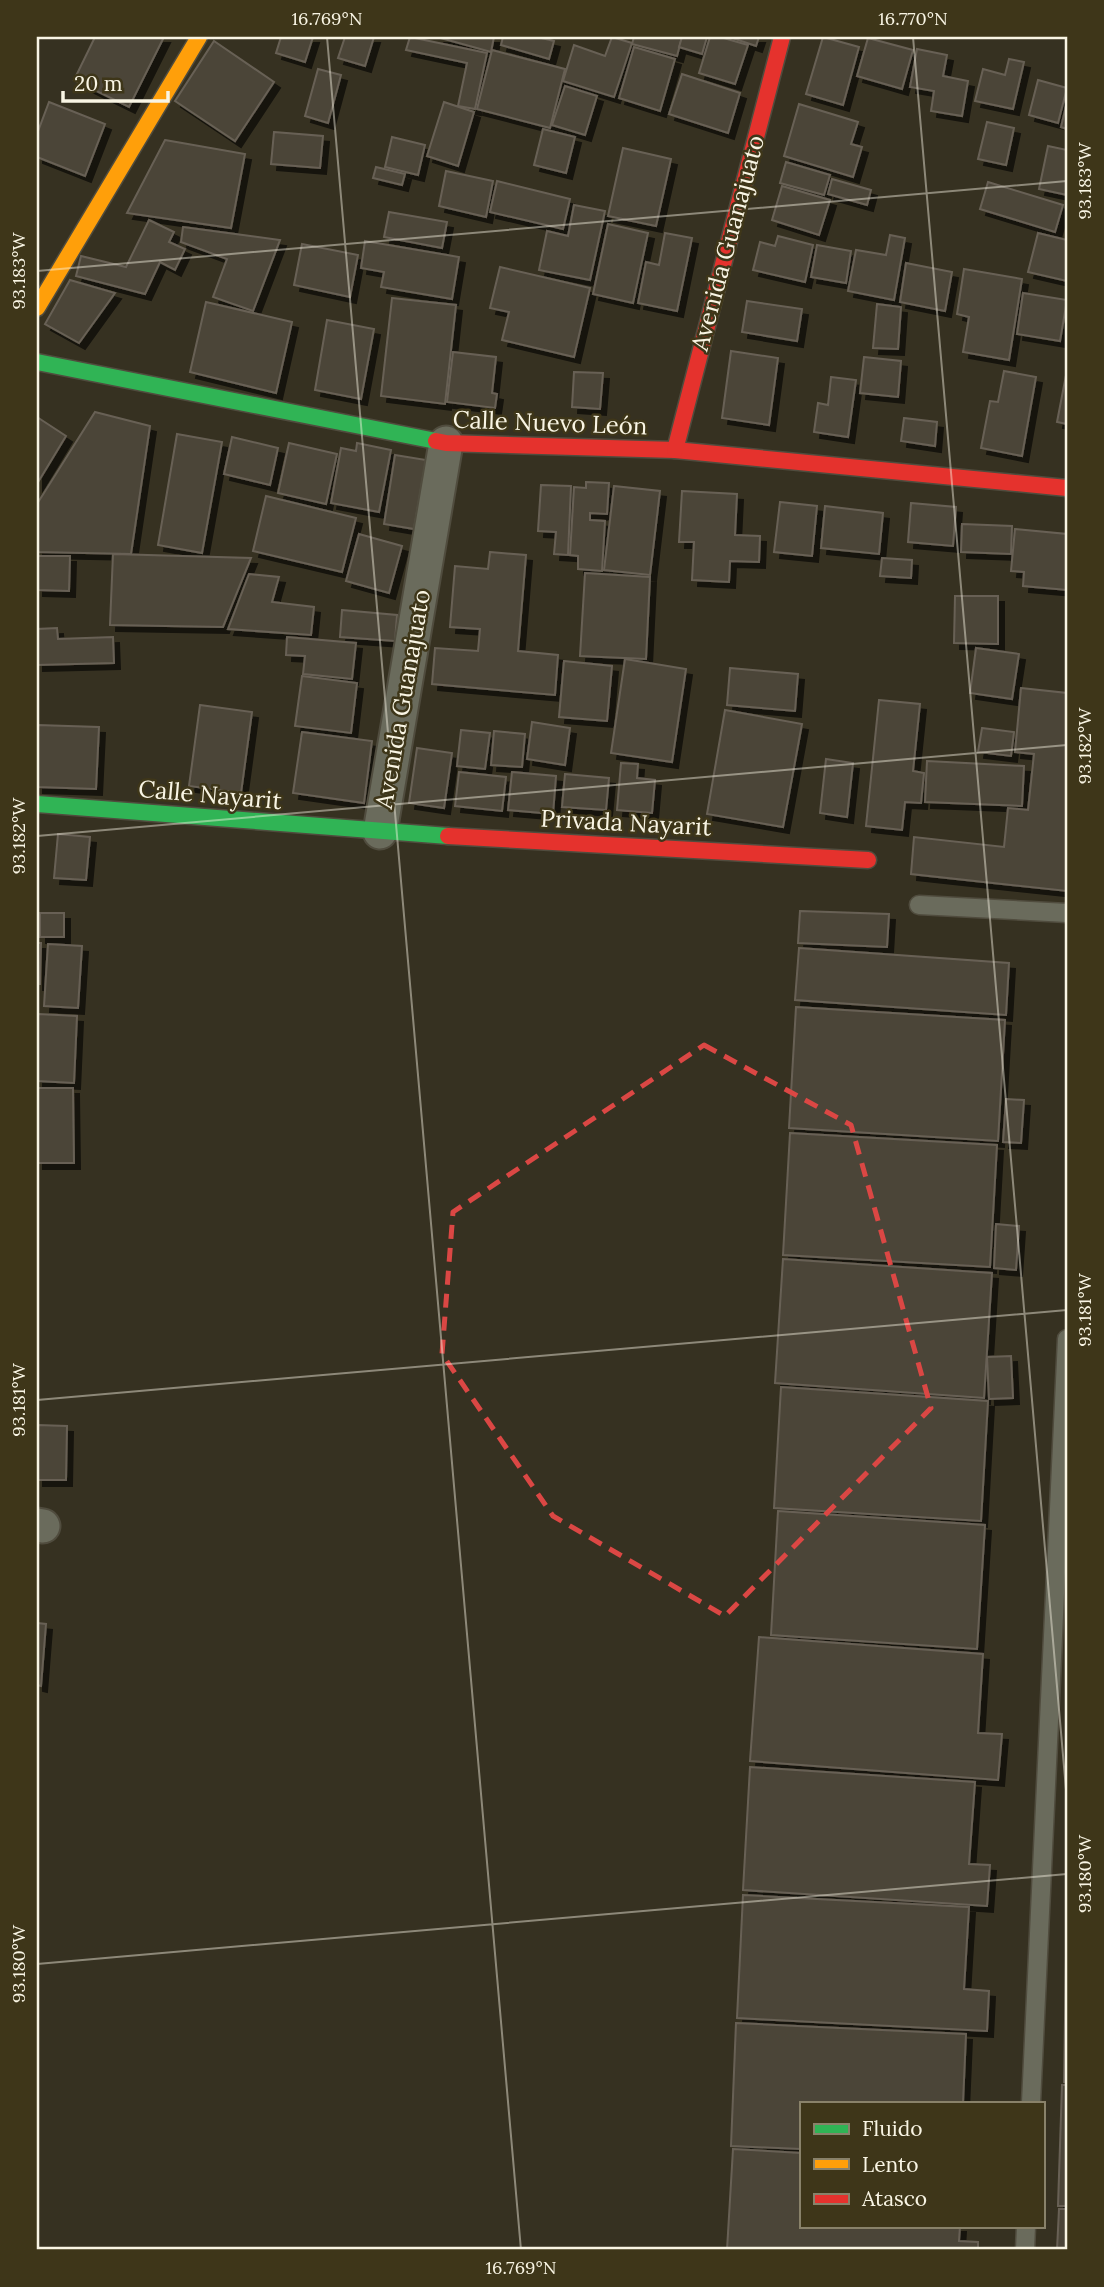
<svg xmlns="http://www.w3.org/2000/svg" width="1104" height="2287" font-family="Lora,serif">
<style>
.building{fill:#4b4539;stroke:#686155;stroke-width:2;filter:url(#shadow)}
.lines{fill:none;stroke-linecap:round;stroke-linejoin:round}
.lane-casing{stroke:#504c3e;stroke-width:21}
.street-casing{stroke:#504c3e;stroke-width:37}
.fast-casing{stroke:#504c3e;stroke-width:19}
.slow-casing{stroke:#504c3e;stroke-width:19}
.jam-casing{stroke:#504c3e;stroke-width:19}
.lane{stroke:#6a6b5c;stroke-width:18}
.street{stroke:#6a6b5c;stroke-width:33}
.fast{stroke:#30b455;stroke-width:16}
.slow{stroke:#ff9f0a;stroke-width:16}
.jam{stroke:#e5322d;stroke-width:16}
.marked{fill:none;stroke:#db4744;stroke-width:5;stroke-dasharray:14 9;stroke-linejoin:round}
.ticks{fill:none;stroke:#f9f5e4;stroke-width:2;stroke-opacity:0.45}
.labels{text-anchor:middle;stroke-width:5;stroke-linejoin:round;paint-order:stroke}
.street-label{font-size:24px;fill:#f9f5e4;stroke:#3e3619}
.neatline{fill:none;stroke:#f9f5e4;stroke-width:2.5}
.ticks-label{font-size:18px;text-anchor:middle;fill:#f9f5e4}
</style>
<defs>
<filter id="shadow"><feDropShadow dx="6" dy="6" stdDeviation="0" flood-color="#0009"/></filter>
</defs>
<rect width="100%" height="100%" fill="#363121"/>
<g class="building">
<polygon points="95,37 164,37 129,107 74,80"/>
<polygon points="281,37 313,37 305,62 276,53"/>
<polygon points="345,37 374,37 365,66 338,58"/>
<polygon points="410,37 487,53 475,109 458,106 467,63 406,50"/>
<polygon points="437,37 494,37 491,52"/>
<polygon points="503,37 537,37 554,41 549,59 501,45"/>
<polygon points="612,37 632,43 614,97 563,81 574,45 605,56"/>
<polygon points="634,37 682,37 677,56 632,44"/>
<polygon points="682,37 707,37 702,54 679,47"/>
<polygon points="710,37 720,37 748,45 735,84 699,73"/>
<polygon points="729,37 759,37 756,46"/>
<polygon points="823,37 859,47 843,105 806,94"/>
<polygon points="868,38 913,50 902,89 857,76"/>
<polygon points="214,41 274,82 235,141 175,101"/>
<polygon points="634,47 675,59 660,111 619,98"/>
<polygon points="917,49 947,55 943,76 968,81 962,116 931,111 934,91 910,87"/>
<polygon points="492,50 565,69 550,128 477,109"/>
<polygon points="1009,59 1024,62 1013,109 975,101 983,69 1005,75"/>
<polygon points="318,69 341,75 328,123 305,116"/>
<polygon points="682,74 740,93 728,133 669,114"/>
<polygon points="1038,80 1067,88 1058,123 1029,115"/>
<polygon points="565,86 597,96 585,135 552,125"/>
<polygon points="49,102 105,124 85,176 37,157 37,134"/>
<polygon points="444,102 474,112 458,166 427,156"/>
<polygon points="1067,102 1067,129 1061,127"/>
<polygon points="799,104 858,122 851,144 862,147 853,177 784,156"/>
<polygon points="987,122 1014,128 1006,165 978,159"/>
<polygon points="543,129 575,137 566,173 534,165"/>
<polygon points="274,132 323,136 320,168 271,164"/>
<polygon points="392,137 425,145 418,175 385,167"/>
<polygon points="165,140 245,154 231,228 127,213"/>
<polygon points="1048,146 1067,150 1067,195 1039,189"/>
<polygon points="623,148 671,159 656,226 608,216"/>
<polygon points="786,162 830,175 824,195 780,183"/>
<polygon points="376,167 405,174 402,185 373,178"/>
<polygon points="446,171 493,181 486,217 439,206"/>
<polygon points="832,179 871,190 867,205 828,194"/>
<polygon points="497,181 570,199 563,229 490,212"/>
<polygon points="988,182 1063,205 1055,232 980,209"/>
<polygon points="782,186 830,200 819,235 772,220"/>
<polygon points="574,205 605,211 590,280 539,270 547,231 568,236"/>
<polygon points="389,212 447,222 442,248 384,237"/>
<polygon points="149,220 174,232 169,242 185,249 175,270 160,262 145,294 76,276 81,256 126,267"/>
<polygon points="608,224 648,233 633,303 593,294"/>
<polygon points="183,227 280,240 253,311 213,297 227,259 181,242"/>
<polygon points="665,233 692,238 677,311 638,303 646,262 659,265"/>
<polygon points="1038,233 1067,240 1067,281 1028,272"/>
<polygon points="890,235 905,238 894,300 848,291 856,250 886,255"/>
<polygon points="778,236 813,245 805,282 753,270 760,242 775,246"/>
<polygon points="365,241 459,257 452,299 381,287 384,272 361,268"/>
<polygon points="302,244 358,255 350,297 294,285"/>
<polygon points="817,245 851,251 846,283 811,277"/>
<polygon points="906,263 952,272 945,311 900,302"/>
<polygon points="500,267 590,288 574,357 502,340 509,312 490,308"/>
<polygon points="964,269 1022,279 1009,360 963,352 969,317 957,314"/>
<polygon points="70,280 115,293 79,343 45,324"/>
<polygon points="1023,293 1067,300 1060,341 1017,334"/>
<polygon points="392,298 456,305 445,404 381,396"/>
<polygon points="747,301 802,309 797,341 742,332"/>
<polygon points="206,302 292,322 276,393 190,372"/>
<polygon points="877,304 901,307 898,349 873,348"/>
<polygon points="327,320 374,329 361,399 315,390"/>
<polygon points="731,351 778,358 769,425 722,418"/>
<polygon points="453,352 496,357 492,393 497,394 495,408 447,402"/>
<polygon points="864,357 901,361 898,397 860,393"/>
<polygon points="1067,370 1067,424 1057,422"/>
<polygon points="1004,371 1036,377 1022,456 981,448 990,401 998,402"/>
<polygon points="574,372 603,373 600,409 572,407"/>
<polygon points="831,377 856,380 848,437 814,432 818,403 828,405"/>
<polygon points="95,412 150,426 131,554 37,552 37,504"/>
<polygon points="37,417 66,436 37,484"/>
<polygon points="904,418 937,422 935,446 901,441"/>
<polygon points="177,434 222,442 202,553 158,545"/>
<polygon points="232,437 278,448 270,485 224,474"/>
<polygon points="289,443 337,454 326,504 278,493"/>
<polygon points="357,443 391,450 379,512 331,503 341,448 356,451"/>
<polygon points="395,455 426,460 414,529 384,524"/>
<polygon points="586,482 609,483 607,514 590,513 590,520 605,521 602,571 578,569 578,556 570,555 574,487 586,488"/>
<polygon points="541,485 571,486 568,555 554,554 556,532 538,531"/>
<polygon points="614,486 660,491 650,575 604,570"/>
<polygon points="682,491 737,494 735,535 760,536 759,562 730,561 729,582 692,580 694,542 679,542"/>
<polygon points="266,496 356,518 342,572 253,551"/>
<polygon points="780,502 817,506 812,556 774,552"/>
<polygon points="911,503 956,507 953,546 908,542"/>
<polygon points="825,506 883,513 879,554 821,548"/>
<polygon points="962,524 1012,526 1011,554 961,552"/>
<polygon points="1015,529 1067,534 1067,590 1023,586 1024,572 1011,571"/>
<polygon points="359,534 402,546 389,593 346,581"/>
<polygon points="490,552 526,555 518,651 558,655 555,695 432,684 435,648 478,651 480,629 450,627 455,566 488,569"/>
<polygon points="113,554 251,558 223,627 110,625"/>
<polygon points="37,556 70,556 69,591 37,590"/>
<polygon points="882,558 912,560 911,578 880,576"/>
<polygon points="585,573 650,577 646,659 580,656"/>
<polygon points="249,574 279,577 272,602 314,607 311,635 228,629"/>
<polygon points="955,596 998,596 998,644 954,643"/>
<polygon points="342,610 397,615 395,641 340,637"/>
<polygon points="57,628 58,639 113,637 114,663 37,665 37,629"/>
<polygon points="287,637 356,643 352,679 303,674 305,656 286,655"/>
<polygon points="976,648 1019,654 1012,699 970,693"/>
<polygon points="625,659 686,669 672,762 611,753"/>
<polygon points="564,661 612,666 607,721 559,717"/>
<polygon points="730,668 798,674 795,711 727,705"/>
<polygon points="302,676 357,683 351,733 295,726"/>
<polygon points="1021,688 1067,693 1067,891 911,874 914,837 1004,847 1008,808 1028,810 1034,754 1015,752"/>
<polygon points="879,700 920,704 913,771 924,773 921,803 905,802 902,830 866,826"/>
<polygon points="200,705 252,712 241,793 189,786"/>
<polygon points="725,710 802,724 783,827 707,814"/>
<polygon points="532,722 570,728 565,765 527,759"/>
<polygon points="37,725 99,727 96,789 37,787"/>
<polygon points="982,728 1014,732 1011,756 978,752"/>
<polygon points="461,730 490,733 485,769 457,766"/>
<polygon points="494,731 525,734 522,767 491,765"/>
<polygon points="302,732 372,741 364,803 293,793"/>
<polygon points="417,748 452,753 444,808 409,803"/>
<polygon points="826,759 853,763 847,817 820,813"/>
<polygon points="927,761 1024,766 1022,806 925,802"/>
<polygon points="621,763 638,764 637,778 655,780 652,813 617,810"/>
<polygon points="459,772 506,777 502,811 455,806"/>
<polygon points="512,772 556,776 553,814 508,810"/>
<polygon points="565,774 609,778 606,810 562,807"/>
<polygon points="58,834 90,837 86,880 54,878"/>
<polygon points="800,911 889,914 887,947 798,943"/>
<rect x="40" y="913" width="24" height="24"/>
<polygon points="37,943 41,943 40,984 37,984"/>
<polygon points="48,944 82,946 78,1008 44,1006"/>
<polygon points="799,948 1009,963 1006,1015 795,1000"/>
<polygon points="796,1007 1005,1020 998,1141 789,1128"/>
<polygon points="38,1014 77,1016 74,1083 37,1081"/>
<polygon points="37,1088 73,1088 74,1163 37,1163"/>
<polygon points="1006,1099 1024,1100 1021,1143 1003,1142"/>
<polygon points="790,1133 997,1145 990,1267 783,1255"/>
<polygon points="996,1224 1019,1226 1016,1270 994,1268"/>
<polygon points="783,1259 992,1273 984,1398 775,1383"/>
<polygon points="1011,1356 1013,1398 989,1399 987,1357"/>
<polygon points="781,1387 988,1401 981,1521 774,1508"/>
<polygon points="37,1425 67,1426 66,1480 37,1480"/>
<polygon points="778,1511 985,1525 977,1649 771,1635"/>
<polygon points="37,1623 46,1624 41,1686 37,1685"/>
<polygon points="759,1637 983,1654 978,1733 1002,1734 998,1780 750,1761"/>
<polygon points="750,1767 975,1782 969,1864 990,1865 987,1906 743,1890"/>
<polygon points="743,1895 969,1907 964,1989 989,1991 987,2031 737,2018"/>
<polygon points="1066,1956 1067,1956 1067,2082 1064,2082"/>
<polygon points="736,2023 966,2034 963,2103 801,2103 801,2149 731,2146"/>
<polygon points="1062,2085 1067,2085 1067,2206 1058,2206"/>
<polygon points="733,2149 801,2153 801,2226 960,2226 959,2241 978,2242 978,2250 727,2250"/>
<polygon points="1059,2209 1067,2209 1067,2250 1057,2250"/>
</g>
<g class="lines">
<defs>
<g id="lane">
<polyline points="919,905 1067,913"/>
<polyline points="1031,2103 1067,1339"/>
<polyline points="1025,2250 1026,2226"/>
</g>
<g id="street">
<polyline points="380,832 446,443"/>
<polyline points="37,1525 43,1526"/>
</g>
<g id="fast">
<polyline points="37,362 436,441"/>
<polyline points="37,804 448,836"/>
</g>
<polyline id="slow" points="37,308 199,37"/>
<g id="jam">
<polyline points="436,441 446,443 675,450 1067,488"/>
<polyline points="675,450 782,37"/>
<polyline points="448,836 868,860"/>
</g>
</defs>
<use href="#lane" class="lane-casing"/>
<use href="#street" class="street-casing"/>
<use href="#fast" class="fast-casing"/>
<use href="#slow" class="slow-casing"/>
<use href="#jam" class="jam-casing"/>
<use href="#lane" class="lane"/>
<use href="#street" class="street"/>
<use href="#fast" class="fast"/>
<use href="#slow" class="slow"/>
<use href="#jam" class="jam"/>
</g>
<path class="marked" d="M704,1045l147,80 80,283 -206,208 -172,-100 -111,-162 11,-142z"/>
<path class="ticks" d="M327,37l194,2213M913,37l154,1764M37,271l1030,-90M37,836l1030,-91M37,1400l1030,-90M37,1964l1030,-90"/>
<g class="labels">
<g class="street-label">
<text transform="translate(728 243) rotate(-75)" y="8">Avenida Guanajuato</text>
<text transform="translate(550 423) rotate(2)" y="8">Calle Nuevo León</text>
<text transform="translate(403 699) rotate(-80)" y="8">Avenida Guanajuato</text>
<text transform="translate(210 795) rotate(5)" y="8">Calle Nayarit</text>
<text transform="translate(626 823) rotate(3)" y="8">Privada Nayarit</text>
</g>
</g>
<rect width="1104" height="2287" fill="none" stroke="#3e3619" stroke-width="77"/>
<rect x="800" y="2102" width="245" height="126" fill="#3e3619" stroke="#89826a" stroke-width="2"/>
<rect x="814" y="2124" width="35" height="10" fill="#30b455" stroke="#89826a" stroke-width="2"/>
<text x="862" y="2136" font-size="21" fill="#f9f5e4">Fluido</text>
<rect x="814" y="2159" width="35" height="10" fill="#ff9f0a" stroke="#89826a" stroke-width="2"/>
<text x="862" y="2172" font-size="21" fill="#f9f5e4">Lento</text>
<rect x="814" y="2194" width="35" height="10" fill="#e5322d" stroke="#89826a" stroke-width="2"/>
<text x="862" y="2206" font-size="21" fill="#f9f5e4">Atasco</text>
<path d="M63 91v10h105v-10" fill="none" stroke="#f9f5e4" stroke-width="3.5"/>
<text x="74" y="91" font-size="21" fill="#f9f5e4" stroke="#3e3619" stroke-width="5" paint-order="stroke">20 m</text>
<rect x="38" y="38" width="1028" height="2210" class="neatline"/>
<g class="ticks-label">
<text x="327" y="25">16.769°N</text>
<text x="913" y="25">16.770°N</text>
<text transform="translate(1085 181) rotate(-90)" y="6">93.183°W</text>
<text transform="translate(19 271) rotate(-90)" y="6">93.183°W</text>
<text transform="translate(1085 746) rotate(-90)" y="6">93.182°W</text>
<text transform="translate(19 836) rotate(-90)" y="6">93.182°W</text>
<text transform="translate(1085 1310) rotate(-90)" y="6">93.181°W</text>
<text transform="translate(19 1400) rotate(-90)" y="6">93.181°W</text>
<text transform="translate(1085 1874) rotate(-90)" y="6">93.180°W</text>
<text transform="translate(19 1964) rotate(-90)" y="6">93.180°W</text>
<text x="521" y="2274">16.769°N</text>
</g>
</svg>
